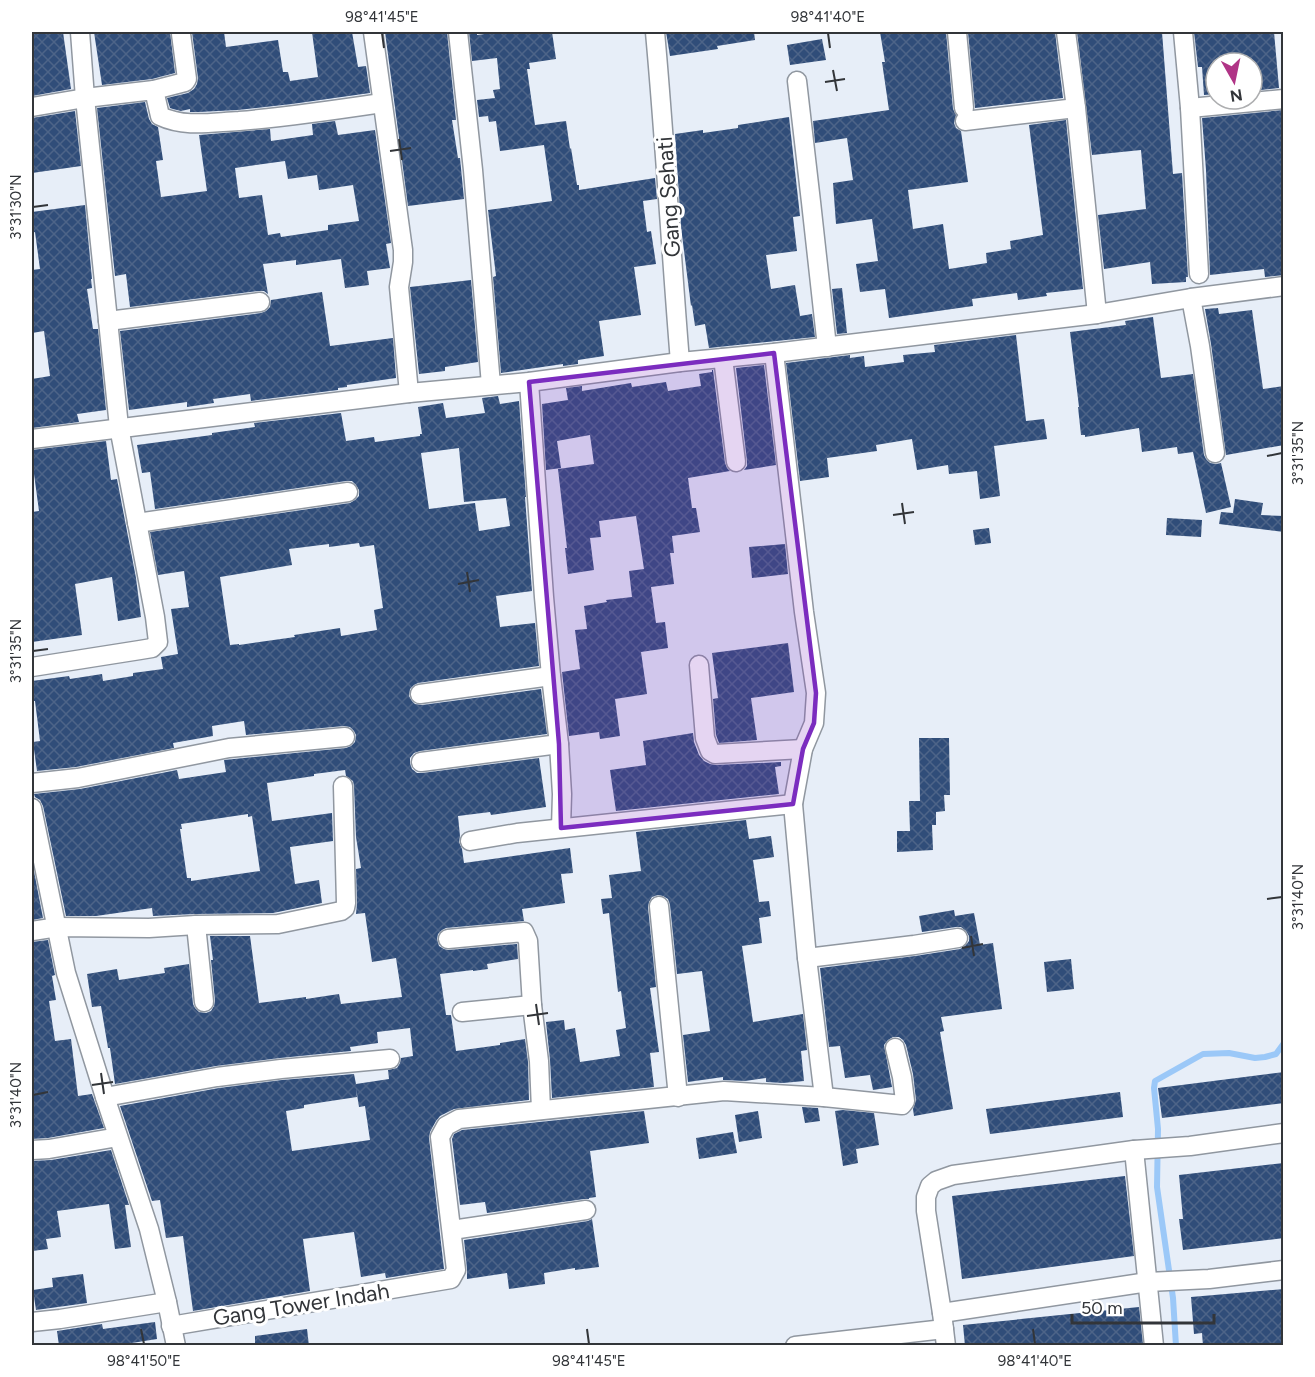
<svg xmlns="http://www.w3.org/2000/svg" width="1315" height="1377" font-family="Figtree,sans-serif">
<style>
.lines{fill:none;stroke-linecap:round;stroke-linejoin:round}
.stream{stroke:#9bc8f8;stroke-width:6}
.building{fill:url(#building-cross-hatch);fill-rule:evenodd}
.minor-casing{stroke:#9097a0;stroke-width:21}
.minor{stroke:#fff;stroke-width:18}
.marked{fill:#7b2cbf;fill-opacity:0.2;stroke:#7b2cbf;stroke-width:4.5;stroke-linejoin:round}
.ticks{fill:none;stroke:#323539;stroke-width:2}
.labels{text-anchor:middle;stroke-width:6;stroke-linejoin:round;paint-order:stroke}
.street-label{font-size:22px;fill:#323539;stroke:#fff}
.neatline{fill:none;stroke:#323539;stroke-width:2}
.ticks-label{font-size:15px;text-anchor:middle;fill:#323539}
</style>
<defs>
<pattern id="building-cross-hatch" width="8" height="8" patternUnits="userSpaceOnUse" patternTransform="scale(1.5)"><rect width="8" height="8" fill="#304d79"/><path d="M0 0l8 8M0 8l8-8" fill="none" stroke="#4d6488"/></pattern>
</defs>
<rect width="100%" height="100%" fill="#e7eef8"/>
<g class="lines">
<polyline class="stream" points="1176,1346 1173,1298 1157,1187 1158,1129 1154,1088 1155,1081 1203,1054 1229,1053 1255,1058 1265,1057 1276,1054 1284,1043"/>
</g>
<g class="building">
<polygon points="32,32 63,32 71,89 32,96"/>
<polygon points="94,32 170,32 175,73 152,79 102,85"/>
<polygon points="192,32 224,32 226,47 278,40 283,72 288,72 290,81 318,77 312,32 352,32 358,67 366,66 370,93 292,104 238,110 199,112 190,112 190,109 181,111 173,109 170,108 167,98 188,93 194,89 197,84 198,78"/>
<polygon points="385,32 447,32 456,120 452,120 458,158 460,158 464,199 408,206"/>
<polygon points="469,32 477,32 477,35 500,32 552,32 556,59 529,63 530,69 527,69 535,125 566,121 570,149 571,148 577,185 579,185 579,190 655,178 657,199 643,201 647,232 651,231 656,264 634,267 641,315 599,321 604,356 578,360 578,364 563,366 563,364 501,373 493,277 496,276 488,210 552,201 544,145 500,151 496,121 489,122 488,116 479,117 477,100 495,98 493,90 500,89 497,58 472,61"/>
<polygon points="666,32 754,32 755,40 717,46 718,49 670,56"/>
<polygon points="880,32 946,32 953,109 956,115 954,123 956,128 961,131 968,182 908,190 913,229 943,224 949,269 987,263 986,253 1011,249 1010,241 1043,235 1029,125 1066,120 1083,289 1046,293 1047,296 1018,300 1017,293 972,299 973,306 889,318 885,289 860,292 856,264 878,261 872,219 836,224 833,183 853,180 847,138 815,143 813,121 889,110 882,62 885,62"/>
<polygon points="968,32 1055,32 1063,98 975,108"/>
<polygon points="1077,32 1162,32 1173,174 1182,173 1188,277 1186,277 1186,282 1152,284 1150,262 1104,269 1098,215 1146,209 1141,150 1092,155"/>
<polygon points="1194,32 1274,32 1279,88 1252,91 1252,63 1216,63 1216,94 1204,95 1202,67 1198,67"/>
<polygon points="822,39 826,60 790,65 787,45"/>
<path d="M145,102l4,17 3,5 6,3 5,33 -7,1 5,36 46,-6 -8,-56 71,-6 1,12 42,-6 -1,-11 23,-3 3,14 37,-5 16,113 -5,1 4,24 -23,3 2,14 -24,3 -4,-29 -45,6v-5l-33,4 5,30 -4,-3h-5l-129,16 -4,-33 -11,2 -18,-168zM285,161l3,18 29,-4 2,15 34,-5 6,36 -31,4v5l-47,7 -1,-4 -12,2 -6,-40 -23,3 -4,-30z"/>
<polygon points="1284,110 1284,275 1265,277 1264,269 1210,275 1206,170 1202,118"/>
<polygon points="75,111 81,166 32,173 32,118"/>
<polygon points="789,117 800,216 793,217 797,251 766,255 771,289 795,285 800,316 812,314 815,337 709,348 705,324 695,326 692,305 691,306 681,227 675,134 703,130 703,133 738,128 738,125"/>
<polygon points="85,205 92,279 91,279 92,288 87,289 93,329 98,329 106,410 77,414 79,422 32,428 32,379 50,376 44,331 32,333 32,270 40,269 35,232 32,233 32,212"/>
<polygon points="471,280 478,362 445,367 445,371 419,374 410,287"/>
<polygon points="842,288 847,333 837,334 832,289"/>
<polygon points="322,292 330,346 393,338 396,378 347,385 347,387 338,388 338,390 251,401 250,394 213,399 214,403 187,407 187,402 129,410 120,331 261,313 266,311 270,307 271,300"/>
<polygon points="1218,308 1219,314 1252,310 1263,389 1284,386 1284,445 1226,455 1211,344 1205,309"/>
<polygon points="1153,317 1161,378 1193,374 1204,455 1206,459 1210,463 1216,464 1221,463 1231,507 1206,513 1193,452 1178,454 1177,447 1142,452 1139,428 1085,437 1085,435 1081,435 1078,407 1079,407 1070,332 1126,325 1125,321"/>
<polygon points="1016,335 1026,421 1044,419 1047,439 994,446 1000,496 980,499 977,471 949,474 948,465 917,470 912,439 876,445 877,451 827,458 829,477 800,481 786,363 850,355 850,358 864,356 865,367 904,362 903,355 935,352 934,345"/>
<polygon points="764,365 776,465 744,470 747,466 747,461 736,368"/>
<polygon points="712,370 713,370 725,463 727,468 730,471 688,478 692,508 696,508 700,532 672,536 674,553 670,553 674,584 651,587 656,623 665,622 668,648 641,652 647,694 615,699 620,736 600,739 599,732 569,736 562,672 580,669 575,630 587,629 584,606 607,602 606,600 632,597 629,571 644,569 636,516 599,521 601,537 590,538 594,570 568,574 565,548 567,548 558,469 594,464 590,435 557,441 561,468 546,470 542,404 568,400 566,388 582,386 582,391 631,383 632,387 666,382 668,391 701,386 699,374 712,372"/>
<path d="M498,396l2,8 19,-3 7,96h-1l7,94 -36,5 4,31 35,-4 4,43 -121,17 -4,2 -4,4 -1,7 3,5 3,3 7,1 119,-16 6,45 -127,17 -6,2 -4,5v5l2,6 5,4h5l117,-15 7,49 -55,8 -1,-3 -32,4 2,20 -1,6 3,7 2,14 106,-15 3,25 -12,1 4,29 -43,6 2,12 -78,7 -4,2 -4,4 -1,5 2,7 5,3 4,1 69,-6 1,15 -31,5 1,5 -15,2v-1l-33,4 6,41h5l5,36 44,-6v-2l25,-4 3,23 1,38 -75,9 -14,7 -4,5 -6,11 -1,6 15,131 -58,9 -1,-5 -24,4 -7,-45 -51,7 7,52 -117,20 -10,-75 -17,2 -6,-38 -8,1 -32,-95 99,-18 63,-8 72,-6 2,10 33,-5 -1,-9 9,-2 3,-5 1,-5 12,-2 -3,-28 -33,4 1,11 -28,4 1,4 -71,7 -64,8 -101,18 -5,-36h-2l-7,-42 -9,1 -5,-33 30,-5 2,11 46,-7 -1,-5 25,-4 4,40 2,4 4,4 7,1 5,-2 3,-5 1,-5 -4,-41h2l-3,-24h40l9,67 47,-6v2l33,-5 2,10 61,-7 -6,-39 -24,4 -7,-49 -9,1 1,-11 -1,-34 5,-1 -5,-31 -2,-51 -1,-5 -7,-5 -1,-6 -31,4v2l-47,7 5,38 60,-8 1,28 -43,6 5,37 24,-4 3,23 -49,10 -78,1 -42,2 -1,-8 -56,8h-30l-23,-110 -3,-6 -5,-3 -1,-3 46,-5 97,-19 2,9 47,-7 -2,-12 122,-12 5,-2 4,-4 1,-7 -2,-4 -4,-4 -6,-1 -98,9 -2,-14 -32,5 1,10 -40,7 1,5 -98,19 -39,4 -4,-29 7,-1 -5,-40h-3v-20l37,-5 1,3 32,-5 1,7 30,-5v-3l30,-4 -2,-12 17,-3 -7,-45 18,-2 -5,-36 -26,4 -8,-43 200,-29 5,-3 4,-4v-6l-3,-5 -4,-4h-6l-191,28 -5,-37 -8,1 -5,-28 75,-10v-2l43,-6 -1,-4 87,-10 5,28 28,-4 1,5 45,-6v-2h2l-4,-27 25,-4 3,15 39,-5 -3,-15zM459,448l5,54 42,-4 4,28 -31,5 -4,-28 -46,6 -8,-56zM359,543l1,4 14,-2 9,63 -9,2 3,20 -36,6 -1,-8 -46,7 1,2 -56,8v-1l-9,1 -10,-68 72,-12 -3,-16 40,-5v3zM248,814v3l4,-1 8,55 -69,10v-3h-4l-7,-49h2l-1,-5zM356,1088l3,19 6,-1 5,34 -78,11 -6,-40 18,-3v-3l53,-8z"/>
<polygon points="106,441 111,480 117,479 136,578 141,617 118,621 112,577 75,584 82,635 32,642 32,512 39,511 32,459 32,450"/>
<polygon points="1235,499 1263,503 1261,515 1284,516 1284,532 1219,524 1221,512 1233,513"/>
<polygon points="1167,518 1202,520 1201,537 1166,535"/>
<polygon points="989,528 991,543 975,545 973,530"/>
<polygon points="785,544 788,574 752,578 749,547"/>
<polygon points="788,643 794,692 751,698 757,740 719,743 716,735 713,699 718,698 712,653"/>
<polygon points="693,733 694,742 699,755 704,761 710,764 716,765 781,762 781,766 775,767 779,794 616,811 610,770 646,765 643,741"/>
<polygon points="919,738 949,738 950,795 944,795 945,811 936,812 936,825 932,825 933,850 897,852 897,831 910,831 909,801 920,801"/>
<polygon points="746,820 749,839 771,836 774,857 753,860 759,902 769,901 771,916 759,918 762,943 742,946 753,1022 803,1014 807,1050 801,1051 804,1081 783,1083 766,1082 766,1078 745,1081 723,1080 723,1077 688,1082 683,1035 710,1031 702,971 677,974 670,905 668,899 663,896 658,895 652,897 649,902 648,907 656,987 650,988 659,1052 650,1053 654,1087 552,1098 550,1060 546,1022 564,1020 565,1030 575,1028 580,1062 620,1056 616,1030 626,1028 621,991 618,992 609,913 603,914 601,899 612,898 609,875 641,871 636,832"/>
<polygon points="32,861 43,918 32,920"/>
<polygon points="954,910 955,916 974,913 980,945 993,943 1002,1009 941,1017 944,1031 940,1032 953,1109 914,1116 913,1109 916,1100 913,1074 906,1045 903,1040 899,1037 893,1037 888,1040 884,1045 892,1087 873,1090 870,1075 845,1078 840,1046 829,1047 820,968 915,956 960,949 965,946 969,941 969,936 966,931 961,927 956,927 922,932 919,916"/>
<polygon points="48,940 55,975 52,976 56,1000 49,1001 55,1041 71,1039 78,1096 92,1094 104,1128 48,1138 32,1139 32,942"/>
<polygon points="1071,959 1074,989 1047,992 1044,962"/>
<polygon points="1284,1072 1284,1103 1162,1118 1158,1088"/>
<polygon points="1120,1092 1123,1117 990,1134 986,1109"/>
<polygon points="802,1107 818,1108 820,1121 805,1123"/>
<polygon points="843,1110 874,1113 879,1145 856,1149 858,1163 843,1166 835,1111"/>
<polygon points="644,1111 649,1143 590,1151 596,1197 589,1198 589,1199 584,1199 487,1213 485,1202 460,1205 452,1139 454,1134 462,1130"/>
<polygon points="758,1111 762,1138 739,1142 735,1115"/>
<polygon points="733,1132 737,1153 699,1159 696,1138"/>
<polygon points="111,1150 129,1205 125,1205 131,1247 115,1249 109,1204 57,1211 61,1237 46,1239 48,1249 32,1251 32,1161 51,1160"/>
<polygon points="1284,1163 1284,1238 1183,1250 1179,1219 1183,1219 1179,1175"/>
<polygon points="1125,1176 1134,1256 962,1279 952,1196"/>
<polygon points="592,1219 599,1267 575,1270 575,1268 544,1273 545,1284 509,1289 507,1273 467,1279 467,1269 464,1240 588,1221"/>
<polygon points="83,1274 87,1303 36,1310 33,1290 53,1287 52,1278"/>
<polygon points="1284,1289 1284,1346 1203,1346 1202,1333 1194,1334 1191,1297"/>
<polygon points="1139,1307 1143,1344 1129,1346 965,1346 963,1325"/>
<polygon points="155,1322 157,1339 113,1346 59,1346 57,1331 102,1324 103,1329"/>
<polygon points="307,1329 309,1346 255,1346 255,1336"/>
</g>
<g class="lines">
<defs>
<g id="minor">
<polyline points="373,32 403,250 403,262 399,287 409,393"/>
<polyline points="458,32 473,170 491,385"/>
<path d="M655,32c10,109 16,220 25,330"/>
<polyline points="957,32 964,108"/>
<polyline points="1066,32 1076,108 1097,314"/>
<polyline points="1183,32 1190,108 1199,274"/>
<polyline points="797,81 811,202 827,347"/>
<polyline points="154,90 185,82 187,79 181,34"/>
<path d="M32,107l53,-9 69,-8 6,26c25,12 53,6 79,5 48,-4 96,-11 143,-18"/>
<polyline points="1190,108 1284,99"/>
<polyline points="965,121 1076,108"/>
<polyline points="1191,298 1200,346 1215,453"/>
<polyline points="108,321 260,302"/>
<polyline points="774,353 804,612 816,693 814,723 803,749 793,804 807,958 824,1097"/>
<polyline points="723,358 736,462"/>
<polyline points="529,382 544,597 551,676 559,744 562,794 561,828"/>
<polyline points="32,439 409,393 529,382 680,362 774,353 1097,314 1191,298 1284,286"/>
<polyline points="137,523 348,492"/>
<polyline points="699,665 705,738 710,751 715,754 803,749"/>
<polyline points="32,667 140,650 152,648 158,642 155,617 119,427 85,98 80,32"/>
<polyline points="420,694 551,676"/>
<polyline points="421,762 559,744"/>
<polyline points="32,783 78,778 229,748 345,737"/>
<polyline points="32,808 66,973 105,1097 149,1229 167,1302 176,1346"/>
<polyline points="470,841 517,833 793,804"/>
<polyline points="659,906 678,1097"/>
<polyline points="196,925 204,1002"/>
<polyline points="32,931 58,927 149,928 196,925 278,924 341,911 345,908 346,903 343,786"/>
<polyline points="448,939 524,932 528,941 532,1005 539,1061 541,1110"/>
<polyline points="807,958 914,945 958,938"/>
<polyline points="462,1012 532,1005"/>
<polyline points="105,1097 217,1077 281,1069 390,1059"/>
<polyline points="32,1150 49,1149 118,1137"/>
<polyline points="1134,1150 1154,1346"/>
<polyline points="452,1230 586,1210"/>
<polyline points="942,1313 1148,1282 1209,1279 1284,1270"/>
<polyline points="32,1322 60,1319 167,1302"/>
<polyline points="171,1326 451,1279 456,1270 440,1137 446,1126 459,1119 724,1091 824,1097 902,1105 905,1101 902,1077 895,1048"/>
<polyline points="795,1346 944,1329"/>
<polyline points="946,1346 942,1313 926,1211 926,1197 930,1186 936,1181 953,1175 1134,1150 1190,1146 1284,1133"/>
</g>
</defs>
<use href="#minor" class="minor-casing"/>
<use href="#minor" class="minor"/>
</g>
<path class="marked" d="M774,353l42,340 -2,30 -11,26 -10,55 -232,24 -2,-84 -30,-362z"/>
<path class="ticks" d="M382,33l2,15M828,33l2,15M833,70l4,21M825,82l20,-3M399,139l3,21M390,151l21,-3M33,207l15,-2M1267,456l15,-3M902,503l3,21M893,515l21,-3M467,572l3,20M458,584l21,-4M33,651l15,-2M1267,899l15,-2M971,936l3,20M962,948l21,-4M536,1004l3,21M527,1016l21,-3M101,1073l3,21M92,1085l21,-3M33,1095l15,-3M141,1329l3,15M587,1329l2,15M1033,1329l2,15"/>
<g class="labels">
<g class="street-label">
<text transform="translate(668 197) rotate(-94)" y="8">Gang Sehati</text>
<text transform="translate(301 1304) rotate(-9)" y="8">Gang Tower Indah</text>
</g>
</g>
<rect width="1315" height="1377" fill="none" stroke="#ffffff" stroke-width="66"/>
<g transform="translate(1234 81) rotate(171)"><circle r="28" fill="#ffffff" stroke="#adaeb0" stroke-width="1.5"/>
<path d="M0-4.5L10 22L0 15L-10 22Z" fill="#b03486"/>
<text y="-9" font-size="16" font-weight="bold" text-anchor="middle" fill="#323539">N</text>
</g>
<path d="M1072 1314v9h142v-9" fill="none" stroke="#323539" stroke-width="3"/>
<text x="1081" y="1314" font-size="18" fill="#323539" stroke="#ffffff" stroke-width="4.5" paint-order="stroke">50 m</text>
<rect x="33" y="33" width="1249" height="1311" class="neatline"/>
<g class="ticks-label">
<text x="382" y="22">98°41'45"E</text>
<text x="828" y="22">98°41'40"E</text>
<text transform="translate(16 207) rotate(-90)" y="5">3°31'30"N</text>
<text transform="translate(1298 453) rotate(-90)" y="5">3°31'35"N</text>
<text transform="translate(16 651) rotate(-90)" y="5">3°31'35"N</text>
<text transform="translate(1298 897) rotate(-90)" y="5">3°31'40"N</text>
<text transform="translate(16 1095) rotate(-90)" y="5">3°31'40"N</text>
<text x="144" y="1366">98°41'50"E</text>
<text x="589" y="1366">98°41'45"E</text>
<text x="1035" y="1366">98°41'40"E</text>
</g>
</svg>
